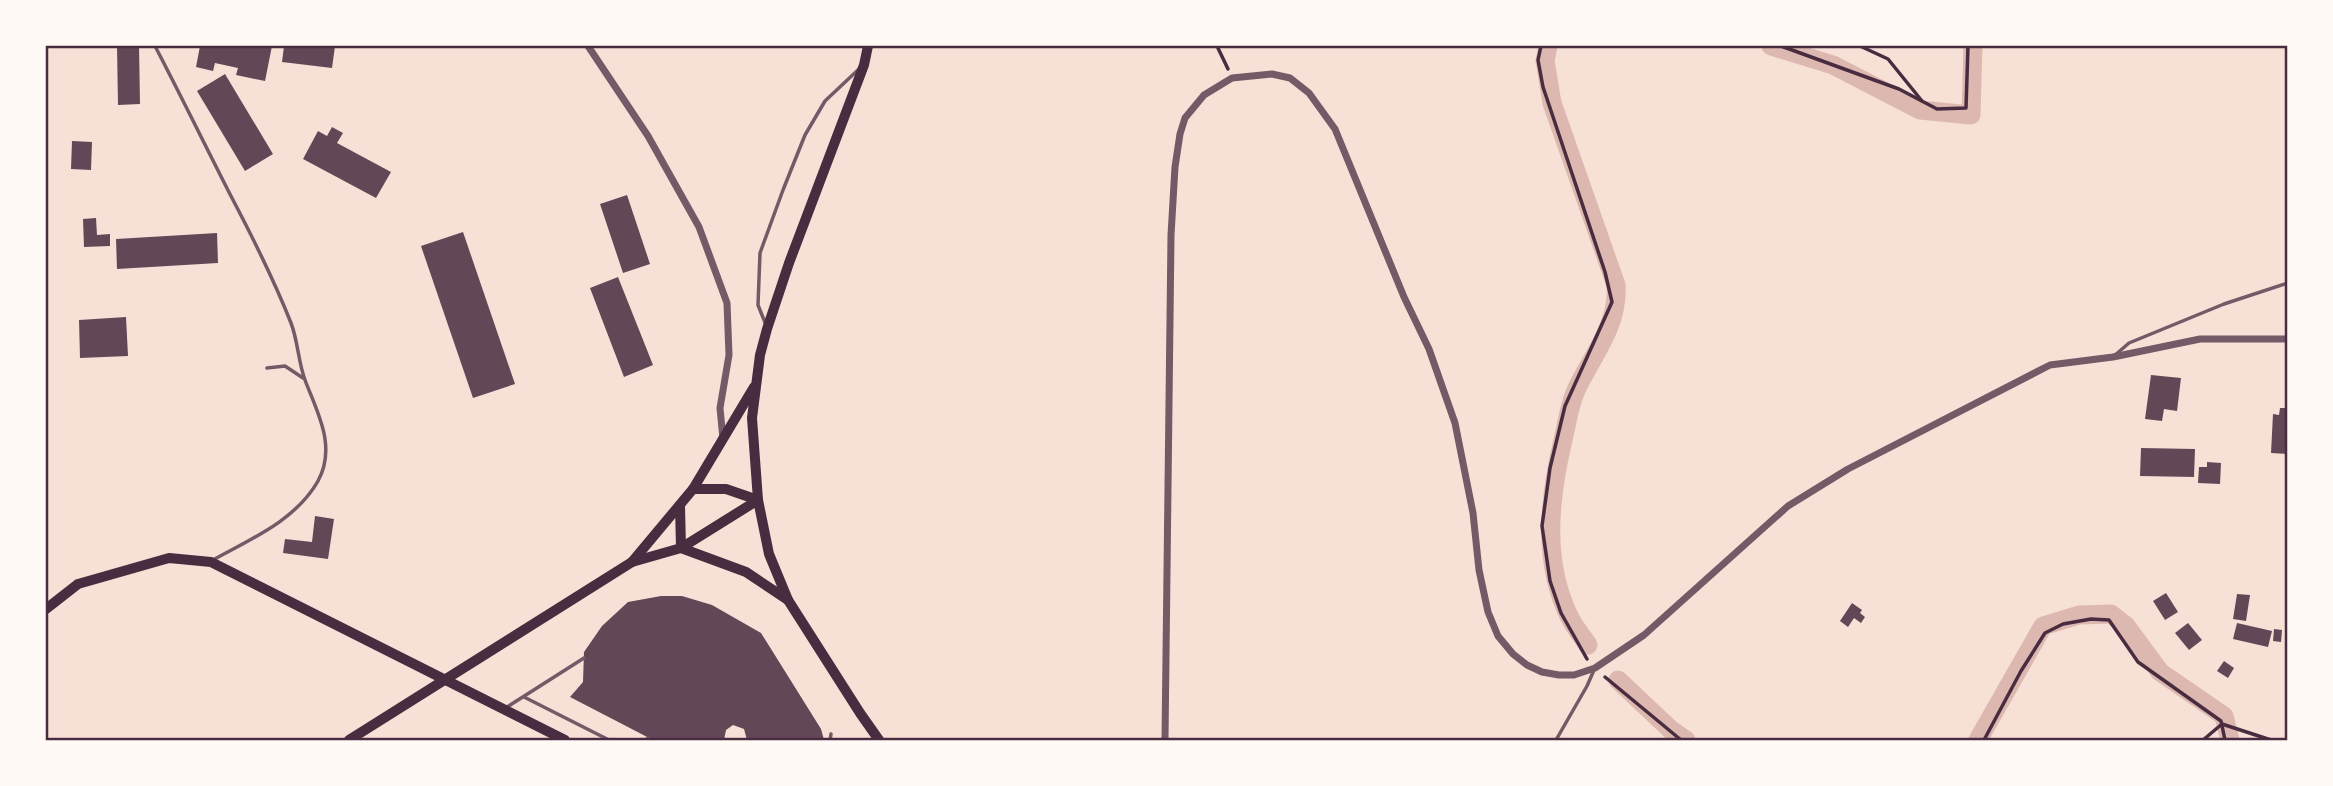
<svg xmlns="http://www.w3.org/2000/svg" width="2333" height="786" font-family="'Titillium Web',sans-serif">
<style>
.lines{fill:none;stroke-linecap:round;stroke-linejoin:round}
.canal{stroke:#dcb8b0;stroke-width:19}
.building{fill:#644757}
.path{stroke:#4a2c40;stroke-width:3.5}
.service{stroke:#755966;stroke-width:3.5}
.minor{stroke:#755966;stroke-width:7}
.secondary{stroke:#4a2c40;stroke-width:10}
.neatline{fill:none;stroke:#4a2c40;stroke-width:2.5}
</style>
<rect width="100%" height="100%" fill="#f7e1d7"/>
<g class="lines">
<g class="canal">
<path d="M1548,46l-3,15 7,42 64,182c3,39 -23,70 -39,103 -8,16 -10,36 -14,52 -14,59 -21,122 7,178 5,10 12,18 18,27"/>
<polyline points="1771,46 1833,65 1920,110 1971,115 1973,46"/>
<polyline points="1618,680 1670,729 1686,740"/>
<polyline points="1978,740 2043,626 2079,615 2111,614 2126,626 2160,672 2224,716 2230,740"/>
</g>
</g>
<g class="building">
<polygon points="117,46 139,46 140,104 118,105"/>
<polygon points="200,46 272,46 265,81 236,75 238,68 215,63 213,71 196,67"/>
<polygon points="284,46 335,46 332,68 282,62"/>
<polygon points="225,74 273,154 245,171 197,91"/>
<polygon points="332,127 343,133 337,143 391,172 376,198 303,159 318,131 327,136"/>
<polygon points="72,141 92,142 91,170 71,169"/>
<polygon points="627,195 650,264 623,273 600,204"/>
<polygon points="96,218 97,235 110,234 110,246 84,247 83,219"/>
<polygon points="463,232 515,384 473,398 421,246"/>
<polygon points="217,233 218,263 117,269 116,239"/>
<polygon points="618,277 653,365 624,377 590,288"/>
<polygon points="126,317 128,356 80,358 79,320"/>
<polygon points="2151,375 2181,378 2177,411 2164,409 2162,421 2145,419"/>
<polygon points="2280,408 2288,408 2288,454 2271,453 2273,414 2279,415"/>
<polygon points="2141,448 2195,449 2194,477 2140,476"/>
<polygon points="2207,462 2221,463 2220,484 2198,483 2199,467 2207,467"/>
<polygon points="315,516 334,519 328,559 283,553 285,539 312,542"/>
<polygon points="2166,593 2178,612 2165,620 2153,601"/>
<polygon points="2237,594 2250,595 2246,621 2233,619"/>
<polygon points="661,596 682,596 712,605 761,633 821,729 824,740 767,740 761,738 747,740 744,729 733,725 726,730 724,740 653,740 570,697 583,682 584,652 602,626 628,602"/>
<polygon points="1852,603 1862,610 1860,613 1865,617 1861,623 1854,618 1848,627 1840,621"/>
<polygon points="2188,623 2202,640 2189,650 2175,633"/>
<polygon points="2237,623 2272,631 2268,647 2233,639"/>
<polygon points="2274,629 2282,630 2281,642 2273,641"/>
<polygon points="2224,661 2234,668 2228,678 2217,671"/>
</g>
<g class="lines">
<g class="path">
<polyline points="1217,46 1228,69"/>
<polyline points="1541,46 1538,60 1543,87 1605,272 1612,302 1565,406 1550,468 1542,526 1550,581 1561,613 1587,659"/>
<polyline points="1781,46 1899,89 1937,109 1966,108 1968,46"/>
<polyline points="1860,46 1888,59 1922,101"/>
<polyline points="1605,677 1681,740"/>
<polyline points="1984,740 2021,671 2045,633 2063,624 2091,619 2109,620 2138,662 2221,721 2225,740"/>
<polyline points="2203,740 2222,724 2271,740"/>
</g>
<g class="service">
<path d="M155,46c26,50 51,101 77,152 21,40 42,82 59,125 7,18 7,38 14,57 12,32 32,66 13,101 -22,39 -67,58 -105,79"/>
<polyline points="766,325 758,305 760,253 783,190 805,135 825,101 859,69"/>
<polyline points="2114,356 2129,343 2224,304 2288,283"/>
<polyline points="267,368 285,366 303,378"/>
<polyline points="524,697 609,740"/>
<polyline points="507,707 584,658"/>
<polyline points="646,740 648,738"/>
<polyline points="830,740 831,734"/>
<polyline points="1556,740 1587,686 1594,670"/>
</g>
<g class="minor">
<polyline points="588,46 648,136 699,227 727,303 729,355 720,408 723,439"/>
<polyline points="1165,740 1171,235 1175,167 1180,134 1185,118 1204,95 1232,78 1272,74 1290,78 1309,93 1335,129 1404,297 1429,349 1455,423 1473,513 1479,570 1488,612 1498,636 1513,654 1527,665 1542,672 1559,675 1574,675 1595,668 1644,635 1788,506 1848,469 2050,365 2113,357 2200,339 2288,339"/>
</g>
<g class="secondary">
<polyline points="868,46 864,65 789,263 767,329 760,355 752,418 758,500 769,554 788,600 860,713 879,740"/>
<polyline points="693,489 726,489 758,500"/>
<polyline points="680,506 681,548"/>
<polyline points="681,548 746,572 788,600"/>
<polyline points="632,562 693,489 754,387"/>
<polyline points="46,609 78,584 169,558 211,562 565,740"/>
<polyline points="349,740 632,562 681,548 758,500"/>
</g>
</g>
<rect width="2333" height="786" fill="none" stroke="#fffaf5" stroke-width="94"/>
<rect x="47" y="47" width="2239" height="692" class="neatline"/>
</svg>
